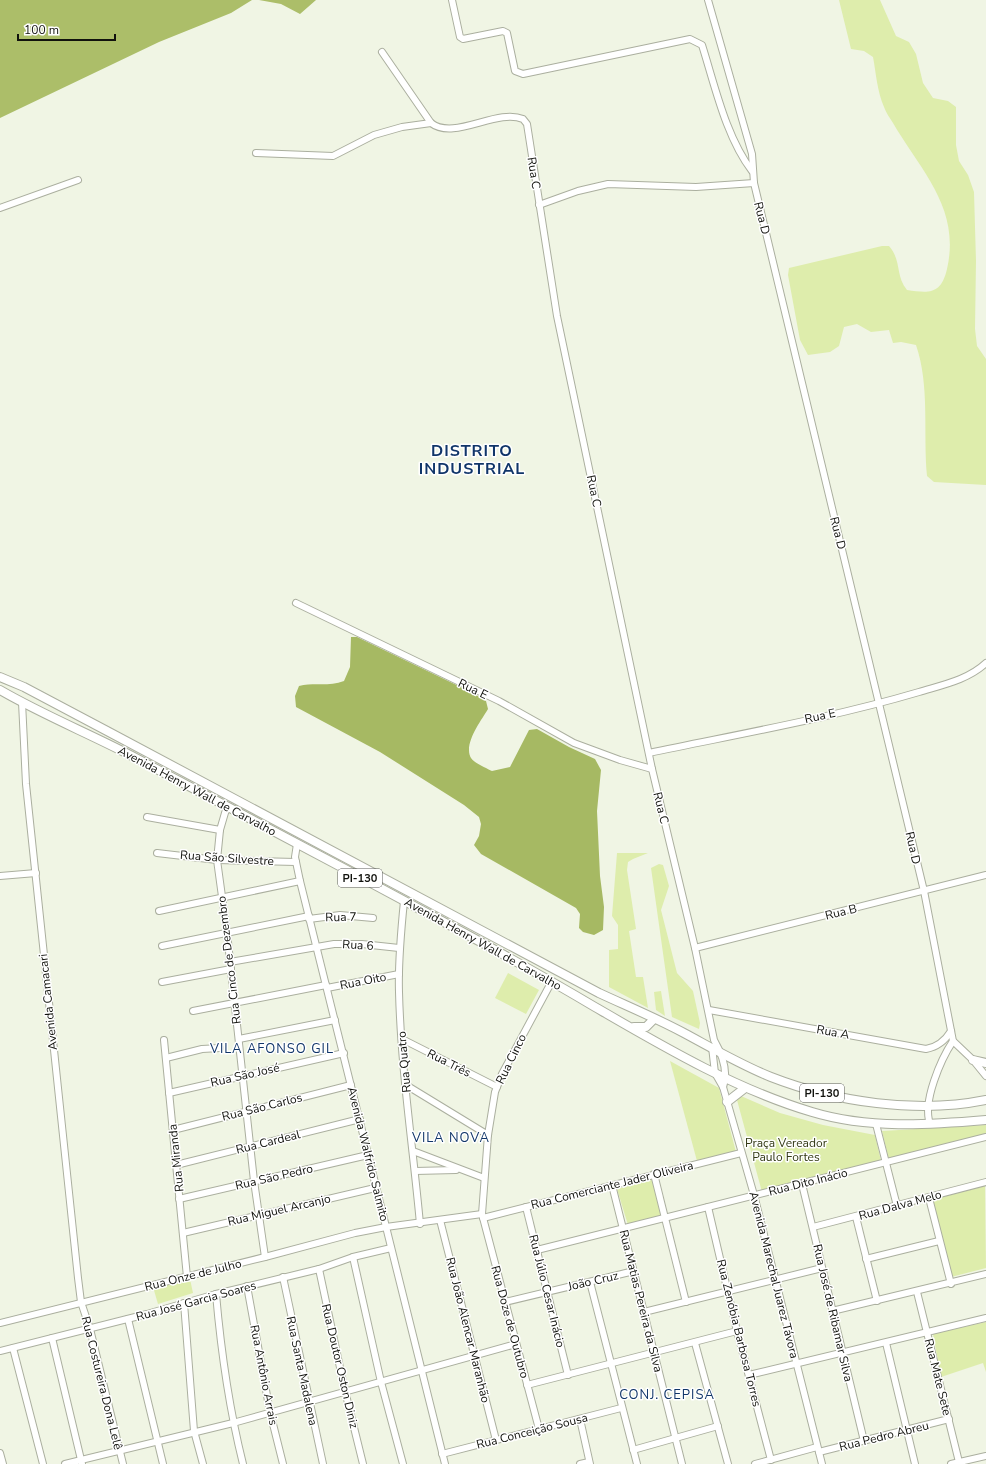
<svg xmlns="http://www.w3.org/2000/svg" width="986" height="1464" font-family="'Nunito Sans',sans-serif">
<style>
.green{fill:#deedac}
.forest{fill:#a6b963}
.water{fill:#acbe69}
.lines{fill:none;stroke-linecap:round;stroke-linejoin:round}
.minor-casing{stroke:#abaf9f;stroke-width:8}
.major-casing{stroke:#abaf9f;stroke-width:10}
.minor{stroke:#fff;stroke-width:6}
.major{stroke:#fff;stroke-width:8}
.labels{text-anchor:middle;stroke-width:3;stroke-linejoin:round;paint-order:stroke}
.shield{fill:#fff;stroke:#585956;stroke-width:1}
.shield-label{font-size:11px;font-weight:bold;fill:#11120d}
.street-label{font-size:12px;fill:#11120d;stroke:#fff}
.park-label{font-size:12px;fill:#313813;stroke:#fff}
.neighbourhood-label{font-size:13px;letter-spacing:1px;fill:#103569;stroke:#fff}
.district-label{font-size:16px;font-weight:bold;letter-spacing:1px;fill:#103569;stroke:#fff}
</style>
<rect width="100%" height="100%" fill="#f0f5e4"/>
<g class="green">
<path d="M839,0h41l16,36 13,6 7,12 7,29 10,15 15,3 8,6v38l3,16 9,14 6,17 2,69 -1,68 2,17 9,13v126l-52,-3 -7,-6c-4,-44 3,-90 -11,-131l-15,-3 -8,1 -4,-13 -18,2 -14,-8 -13,3 -5,19 -9,6 -22,3 -8,-15 -12,-65 1,-7 93,-22h7c13,15 6,29 18,44 22,3 34,5 40,-21 14,-61 -26,-98 -54,-146 -3,-5 -7,-10 -9,-16 -7,-16 -8,-34 -11,-50l-9,-6 -13,-2z"/>
<polygon points="617,853 648,853 633,859 628,862 627,870 636,929 629,931 636,977 643,977 648,1008 609,987 609,950 618,949 618,925 612,916"/>
<polygon points="659,864 663,865 669,886 661,910 677,973 693,991 700,1023 699,1029 672,1017 651,868"/>
<polygon points="508,973 539,990 526,1014 495,998"/>
<polygon points="661,991 665,1016 656,1010 654,992"/>
<polygon points="670,1061 719,1088 736,1152 697,1161"/>
<polygon points="741,1096 780,1113 823,1125 875,1135 881,1161 762,1192 737,1100"/>
<polygon points="986,1125 986,1134 889,1160 882,1131"/>
<polygon points="652,1180 661,1216 628,1225 617,1189"/>
<polygon points="985,1186 986,1268 951,1277 931,1200"/>
<polygon points="190,1279 193,1293 158,1304 153,1287"/>
<polygon points="986,1322 986,1372 983,1363 941,1377 933,1334"/>
</g>
<path class="forest" d="M351,637h6l116,56 13,8 2,8c-7,12 -25,35 -17,49 3,5 15,10 21,13l18,-4 19,-37 8,-1 32,18 26,12 6,11 -4,41 3,65 4,31 -1,23 -9,5 -11,-3 -4,-4 1,-14 -4,-6 -95,-54 -7,-9 5,-9 2,-12 -2,-7 -15,-12 -84,-53 -84,-45 -1,-11 4,-10c15,-4 30,1 45,-5l6,-14z"/>
<g class="water">
<polygon points="0,0 252,0 231,13 159,42 0,118"/>
<polygon points="259,0 316,0 300,14 281,4"/>
</g>
<g class="lines">
<defs>
<g id="minor">
<path d="M452,0l8,37 3,2 40,-8 4,2 8,38 8,3 167,-35 12,6c13,41 24,92 50,126"/>
<polyline points="708,0 752,154 754,183 924,891 953,1041 973,1060 986,1076"/>
<path d="M382,52l49,71c23,18 66,-15 92,-4l4,5 30,192 95,453 43,179 19,92c8,14 15,31 9,47"/>
<polyline points="256,153 333,156 374,135 402,127 431,123"/>
<polyline points="539,205 578,191 608,184 696,187 754,183"/>
<polyline points="0,208 78,180"/>
<polyline points="296,603 499,701 574,743 620,760 652,769"/>
<polyline points="22,702 26,784 78,1278 81,1302 90,1329 123,1464"/>
<path d="M649,753c90,-19 182,-35 270,-61 23,-7 49,-12 67,-29"/>
<polyline points="227,806 220,830 217,860 227,933 254,1181 265,1257"/>
<polyline points="147,817 220,830"/>
<polyline points="297,844 295,857 300,881 445,1464"/>
<polyline points="157,853 217,860 296,862"/>
<polyline points="0,876 36,873"/>
<path d="M404,901c-3,30 -6,61 -5,91 2,78 14,155 21,232"/>
<polyline points="159,911 300,881"/>
<polyline points="309,919 340,915 373,918"/>
<polyline points="162,946 309,916"/>
<polyline points="695,948 986,875"/>
<polyline points="230,962 334,944 362,944 399,948"/>
<polyline points="162,982 231,969"/>
<polyline points="327,988 399,974"/>
<path d="M709,1010l217,39c11,-2 19,-8 25,-18"/>
<polyline points="193,1011 326,985"/>
<polyline points="239,1039 335,1020"/>
<polyline points="402,1039 497,1087"/>
<polyline points="164,1040 187,1277"/>
<polyline points="712,1047 715,1073 723,1087 754,1195 822,1464"/>
<polyline points="166,1058 202,1049 220,1048"/>
<polyline points="406,1085 488,1135"/>
<polyline points="169,1093 344,1053"/>
<polyline points="876,1124 897,1206"/>
<path d="M930,1124c-8,-22 11,-65 23,-83"/>
<polyline points="173,1130 351,1085"/>
<polyline points="413,1151 484,1178"/>
<polyline points="176,1165 360,1119"/>
<polyline points="415,1171 456,1170"/>
<polyline points="654,1174 686,1302"/>
<polyline points="802,1184 864,1441"/>
<polyline points="612,1185 682,1464"/>
<polyline points="929,1198 951,1284"/>
<polyline points="179,1199 368,1155"/>
<polyline points="526,1207 568,1375"/>
<polyline points="708,1207 737,1331 771,1460"/>
<polyline points="856,1217 877,1301"/>
<polyline points="483,1218 741,1153"/>
<polyline points="440,1220 496,1440"/>
<polyline points="813,1227 986,1182"/>
<polyline points="183,1233 375,1188"/>
<polyline points="537,1250 986,1137"/>
<polyline points="353,1257 381,1382 403,1464"/>
<polyline points="866,1259 939,1241"/>
<polyline points="319,1269 345,1391 363,1464"/>
<polyline points="283,1277 323,1464"/>
<polyline points="590,1282 637,1464"/>
<polyline points="247,1286 270,1412 283,1464"/>
<polyline points="917,1292 959,1462"/>
<path d="M216,1294c5,57 13,114 27,170"/>
<polyline points="505,1302 634,1271"/>
<polyline points="184,1303 194,1431 203,1464"/>
<polyline points="832,1311 986,1274"/>
<polyline points="644,1312 822,1268"/>
<polyline points="128,1319 163,1464"/>
<polyline points="0,1323 265,1257 355,1233 386,1227 482,1214"/>
<polyline points="52,1338 82,1464"/>
<polyline points="695,1343 728,1464"/>
<polyline points="886,1343 915,1464"/>
<polyline points="13,1348 43,1464"/>
<polyline points="0,1351 147,1314 216,1294 319,1269 353,1257 391,1248"/>
<polyline points="749,1375 986,1318"/>
<polyline points="527,1385 737,1331"/>
<polyline points="580,1419 590,1464"/>
<polyline points="539,1429 482,1214 488,1135 495,1092 502,1074 552,981"/>
<polyline points="633,1450 718,1426"/>
<polyline points="819,1452 949,1419"/>
<polyline points="0,1453 3,1464"/>
<polyline points="442,1454 621,1408"/>
<polyline points="65,1464 233,1423 516,1344"/>
<polyline points="580,1464 589,1462"/>
<polyline points="755,1464 817,1447"/>
<polyline points="951,1464 986,1456"/>
</g>
<g id="major">
<path d="M0,677l24,10 85,45 490,261c28,13 57,25 85,40 28,15 57,32 87,44 64,25 147,37 215,23"/>
<path d="M0,690c43,25 88,43 132,66 112,59 223,118 334,178 44,24 87,48 129,73 69,40 140,82 217,105 56,17 116,13 174,8"/>
<polyline points="634,1027 646,1027 654,1019"/>
<polyline points="973,1060 986,1063"/>
<polyline points="727,1102 745,1088"/>
</g>
</defs>
<use href="#minor" class="minor-casing"/>
<use href="#major" class="major-casing"/>
<use href="#minor" class="minor"/>
<use href="#major" class="major"/>
</g>
<g class="labels">
<g class="shield">
<rect x="338" y="869" width="44" height="18" rx="3"/>
<rect x="800" y="1084" width="44" height="18" rx="3"/>
</g>
<g class="shield-label">
<text x="360" y="882">PI-130</text>
<text x="822" y="1097">PI-130</text>
</g>
<g class="street-label">
<text transform="translate(534 173) rotate(81)" y="4">Rua C</text>
<text transform="translate(762 218) rotate(76)" y="4">Rua D</text>
<text transform="translate(594 491) rotate(78)" y="4">Rua C</text>
<text transform="translate(838 533) rotate(76)" y="4">Rua D</text>
<text transform="translate(473 689) rotate(26)" y="4">Rua E</text>
<text transform="translate(820 716) rotate(-12)" y="4">Rua E</text>
<text transform="translate(197 791) rotate(28)" y="4">Avenida Henry Wall de Carvalho</text>
<text transform="translate(661 808) rotate(76)" y="4">Rua C</text>
<text transform="translate(913 848) rotate(77)" y="4">Rua D</text>
<text transform="translate(227 858) rotate(4)" y="4">Rua São Silvestre</text>
<text transform="translate(841 912) rotate(-14)" y="4">Rua B</text>
<text transform="translate(341 917) rotate(-1)" y="4">Rua 7</text>
<text transform="translate(483 944) rotate(29)" y="4">Avenida Henry Wall de Carvalho</text>
<text transform="translate(358 945) rotate(3)" y="4">Rua 6</text>
<text transform="translate(229 960) rotate(-97)" y="4">Rua Cinco de Dezembro</text>
<text transform="translate(363 981) rotate(-11)" y="4">Rua Oito</text>
<text transform="translate(48 1002) rotate(-96)" y="4">Avenida Camacari</text>
<text transform="translate(833 1032) rotate(10)" y="4">Rua A</text>
<text transform="translate(511 1059) rotate(-64)" y="4">Rua Cinco</text>
<text transform="translate(404 1062) rotate(-95)" y="4">Rua Quatro</text>
<text transform="translate(449 1063) rotate(27)" y="4">Rua Três</text>
<text transform="translate(245 1075) rotate(-13)" y="4">Rua São José</text>
<text transform="translate(262 1107) rotate(-14)" y="4">Rua São Carlos</text>
<text transform="translate(268 1142) rotate(-14)" y="4">Rua Cardeal</text>
<text transform="translate(368 1154) rotate(76)" y="4">Avenida Walfrido Salmito</text>
<text transform="translate(176 1158) rotate(-96)" y="4">Rua Miranda</text>
<text transform="translate(274 1177) rotate(-13)" y="4">Rua São Pedro</text>
<text transform="translate(808 1182) rotate(-14)" y="4">Rua Dito Inácio</text>
<text transform="translate(612 1185) rotate(-14)" y="4">Rua Comerciante Jader Oliveira</text>
<text transform="translate(900 1205) rotate(-15)" y="4">Rua Dalva Melo</text>
<text transform="translate(279 1210) rotate(-13)" y="4">Rua Miguel Arcanjo</text>
<text transform="translate(193 1275) rotate(-14)" y="4">Rua Onze de Julho</text>
<text transform="translate(774 1275) rotate(76)" y="4">Avenida Marechal Juarez Távora</text>
<text transform="translate(593 1281) rotate(-13)" y="4">João Cruz</text>
<text transform="translate(547 1291) rotate(76)" y="4">Rua Júlio Cesar Inácio</text>
<text transform="translate(196 1301) rotate(-15)" y="4">Rua José Garcia Soares</text>
<text transform="translate(641 1301) rotate(76)" y="4">Rua Matias Pereira da Silva</text>
<text transform="translate(833 1313) rotate(77)" y="4">Rua José de Ribamar Silva</text>
<text transform="translate(510 1322) rotate(75)" y="4">Rua Doze de Outubro</text>
<text transform="translate(468 1330) rotate(76)" y="4">Rua João Alencar Maranhão</text>
<text transform="translate(739 1333) rotate(76)" y="4">Rua Zenóbia Barbosa Torres</text>
<text transform="translate(340 1366) rotate(77)" y="4">Rua Doutor Oston Diniz</text>
<text transform="translate(302 1371) rotate(78)" y="4">Rua Santa Madalena</text>
<text transform="translate(264 1375) rotate(79)" y="4">Rua Antônio Arrais</text>
<text transform="translate(938 1377) rotate(76)" y="4">Rua Mate Sete</text>
<text transform="translate(102 1383) rotate(76)" y="4">Rua Costureira Dona Lelê</text>
<text transform="translate(532 1431) rotate(-14)" y="4">Rua Conceição Sousa</text>
<text transform="translate(884 1436) rotate(-14)" y="4">Rua Pedro Abreu</text>
</g>
<g class="park-label">
<text x="786" y="1147">Praça Vereador<tspan x="786" dy="14">Paulo Fortes</tspan></text>
</g>
<g class="neighbourhood-label">
<text x="272" y="1053">VILA AFONSO GIL</text>
<text x="451" y="1142">VILA NOVA</text>
<text x="667" y="1399">CONJ. CEPISA</text>
</g>
<g class="district-label">
<text x="472" y="456">DISTRITO<tspan x="472" dy="18">INDUSTRIAL</tspan></text>
</g>
</g>
<path d="M18 34v6h97v-6" fill="none" stroke="#11120d" stroke-width="2"/>
<text x="24" y="34" font-size="12" fill="#11120d" stroke="#ffffff" stroke-width="3" paint-order="stroke">100 m</text>
</svg>
